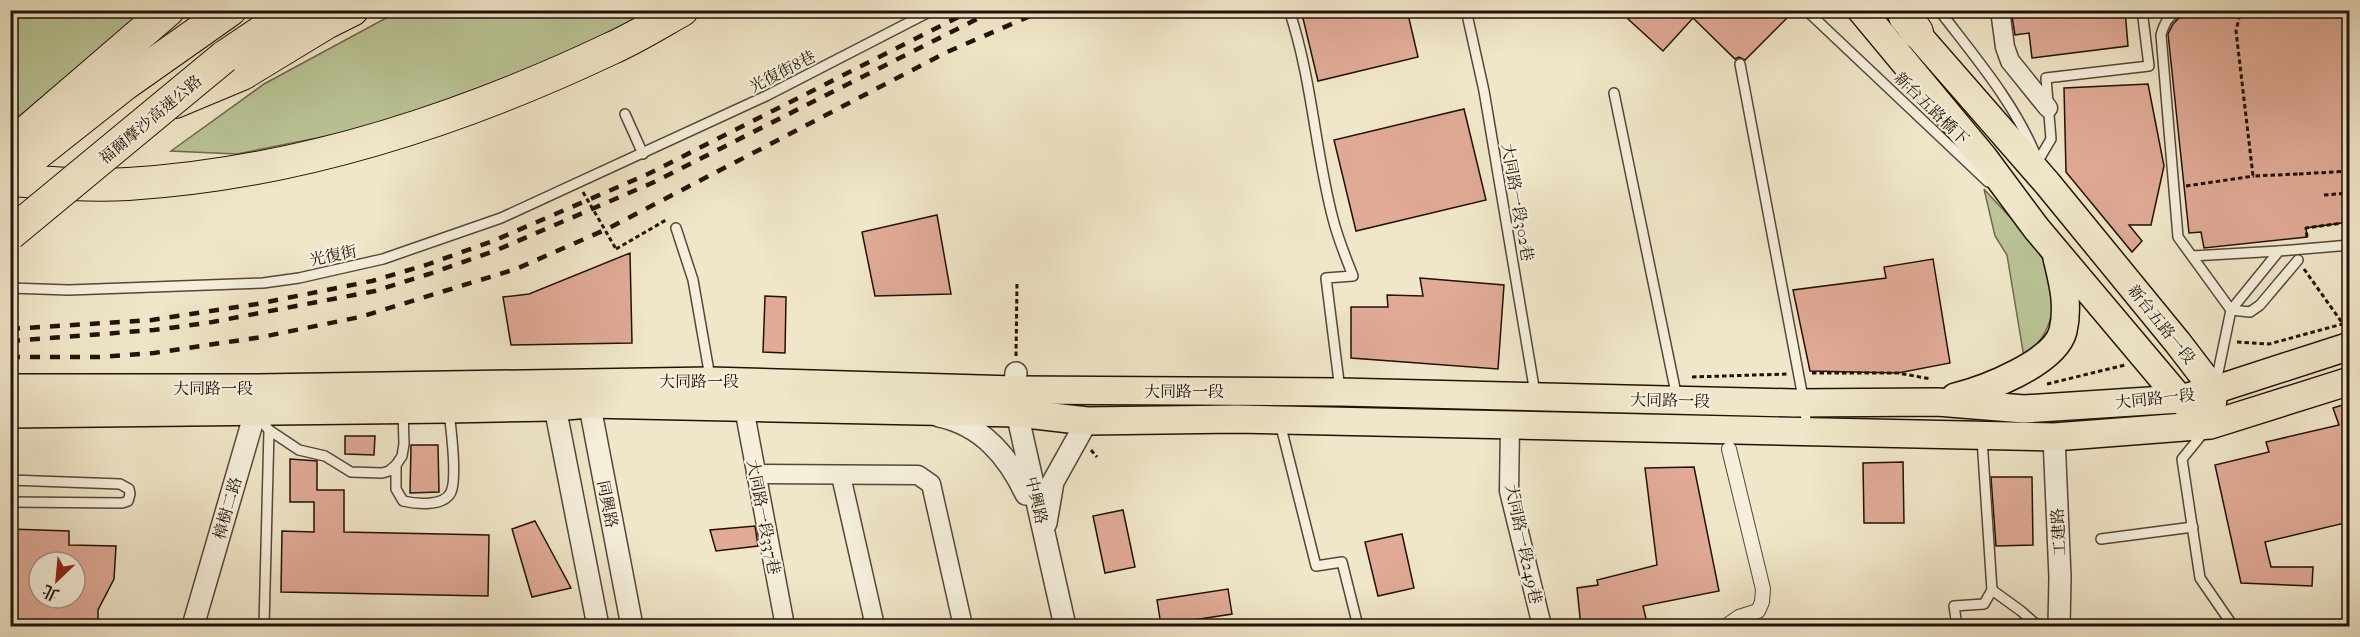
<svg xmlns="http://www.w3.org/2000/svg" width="2360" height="637" font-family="'IM FELL French Canon','Noto Serif TC',serif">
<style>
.green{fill:#bac496;stroke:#6e6a4f;stroke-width:1.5}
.building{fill:#e0aa96;stroke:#231108;stroke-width:1.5;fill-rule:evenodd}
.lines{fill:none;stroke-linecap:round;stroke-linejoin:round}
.service-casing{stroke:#564638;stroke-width:12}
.pedestrian-casing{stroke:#564638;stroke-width:16}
.minor-casing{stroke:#564638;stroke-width:21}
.tertiary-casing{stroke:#564638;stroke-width:24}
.primary-casing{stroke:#231108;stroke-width:30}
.motorway-casing{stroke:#231108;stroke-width:34}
.path{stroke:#231108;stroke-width:3;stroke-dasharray:4.5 3;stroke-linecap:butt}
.service{stroke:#f5efdc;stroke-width:9}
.pedestrian{stroke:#f5efdc;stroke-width:14}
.minor{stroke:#f5efdc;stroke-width:18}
.tertiary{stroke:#f5efdc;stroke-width:21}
.primary{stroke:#f0e6c9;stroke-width:27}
.motorway{stroke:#f0e6c9;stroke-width:32}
.rail{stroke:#231108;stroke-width:4.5;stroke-dasharray:10 10;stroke-linecap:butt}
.motorway-bridge-casing{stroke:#231108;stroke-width:34;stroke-linecap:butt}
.path-bridge{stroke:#231108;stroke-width:3;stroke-dasharray:4.5 3;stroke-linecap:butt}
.motorway-bridge{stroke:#f0e6c9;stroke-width:32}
.labels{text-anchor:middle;stroke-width:4.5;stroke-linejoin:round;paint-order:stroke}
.street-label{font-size:16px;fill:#231108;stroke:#f5efdc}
</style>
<rect width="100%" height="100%" fill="#f0e6c9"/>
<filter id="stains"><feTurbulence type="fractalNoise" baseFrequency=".00333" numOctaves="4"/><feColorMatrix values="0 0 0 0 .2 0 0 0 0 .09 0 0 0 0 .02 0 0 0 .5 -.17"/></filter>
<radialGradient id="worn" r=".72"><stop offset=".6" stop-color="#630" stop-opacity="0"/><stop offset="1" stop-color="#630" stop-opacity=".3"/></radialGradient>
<g class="green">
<polygon points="11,11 144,11 11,123"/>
<polygon points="399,11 653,11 583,49 372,127 237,154 171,151 264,84"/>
<path d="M1984,189c22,25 50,50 64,80 3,6 3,13 4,19 4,28 -6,51 -28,69l-17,-102 -12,-19z"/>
</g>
<g class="building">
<polygon points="1301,10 1407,10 1418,57 1318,81"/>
<polygon points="1637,10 1795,10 1745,60 1739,57 1735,59 1693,18 1663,51 1628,19"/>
<polygon points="2011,10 2125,10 2128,46 2032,58 2029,33 2015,35"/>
<polygon points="2187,10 2349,10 2349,222 2306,228 2307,237 2204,248 2201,232 2189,233 2168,34 2173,24"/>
<polygon points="2148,84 2164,166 2151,225 2129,225 2142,241 2132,252 2066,172 2064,88"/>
<polygon points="1464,109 1486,200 1356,231 1334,140"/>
<polygon points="937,215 951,294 875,296 862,232"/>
<polygon points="630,253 632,343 511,345 503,297 529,294"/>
<polygon points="1933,259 1950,363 1898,373 1810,371 1793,290 1886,278 1884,267"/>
<polygon points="1420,278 1504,285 1498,369 1351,358 1351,307 1388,307 1387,295 1423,296"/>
<polygon points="765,296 786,297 785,353 763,352"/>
<polygon points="2349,403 2349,522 2265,542 2271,567 2313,567 2312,586 2241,583 2215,465 2269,452 2266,442 2339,425 2333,408"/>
<polygon points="345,436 375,436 374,455 345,454"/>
<polygon points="411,445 438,445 439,492 410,493"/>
<polygon points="290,459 317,461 317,490 344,490 344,532 489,535 488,596 281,592 282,531 314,532 314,502 290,502"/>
<polygon points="1903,462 1904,523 1864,523 1863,463"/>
<polygon points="1694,467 1719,591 1643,606 1648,627 1581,627 1577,588 1598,585 1597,580 1657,565 1645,468"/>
<polygon points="1991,477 2032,477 2033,545 1996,546"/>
<polygon points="1123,510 1135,567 1105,573 1093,516"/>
<polygon points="535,521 571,588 532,597 512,529"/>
<polygon points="755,526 758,546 716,551 710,530"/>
<path d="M10,529l59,2v14l47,1 -2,33 -16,31v17h-88zM39,562h36v36h-36z"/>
<polygon points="1402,534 1414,588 1378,596 1365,542"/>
<polygon points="1228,589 1232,614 1161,625 1157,600"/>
</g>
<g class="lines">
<defs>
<g id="service">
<path d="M1289,10c23,68 26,141 44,209 5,20 13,39 20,57l-27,2 14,112"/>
<polyline points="1466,10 1484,91 1535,393"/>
<polyline points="1806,10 1988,182"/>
<path d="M1939,10c35,46 75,92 97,146"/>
<path d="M2180,10c-12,5 -16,14 -19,25l17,202 53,73 19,2 10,-7 38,-45"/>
<polyline points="1740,64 1804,403 1807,429"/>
<polyline points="1614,93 1677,398"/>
<polyline points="625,114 643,154"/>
<polyline points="2038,161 2051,139 2046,78 2149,66 2142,10"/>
<polyline points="676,228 693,280 710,377"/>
<polyline points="2192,256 2279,251"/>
<polyline points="10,288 69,290 263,283 299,278 383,259 501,218 766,96 933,10"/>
<polyline points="2216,382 2231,310 2279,251 2350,245"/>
<polyline points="258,417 269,430 264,626"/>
<polyline points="1280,423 1316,566 1342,562 1358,626"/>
<polyline points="269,430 299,450 325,456 351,472 382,473 389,471 396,465 402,456 404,444 403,410"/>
<polyline points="2204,432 2182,459 2200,578 2233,626"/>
<polyline points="1982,439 1992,590"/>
<path d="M396,465v24l7,12c13,3 41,6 48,-9 6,-13 0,-64 -2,-80"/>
<polyline points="10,480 120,484 129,489 130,494 128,501 122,503 10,502"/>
<polyline points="2101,539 2193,527"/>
<polyline points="1957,626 1954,606 1984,604 1992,590 2021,611 2038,626"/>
</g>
<polyline id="pedestrian" points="1726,626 1739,617 1758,611 1762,602 1763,589 1729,449"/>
<g id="minor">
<polyline points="2000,10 2005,47 2010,61 2048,108"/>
<polyline points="744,408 785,626"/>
<polyline points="1510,426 1509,491 1542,626"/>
<polyline points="756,474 918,475 931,484 963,626"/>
<polyline points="841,476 875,626"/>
</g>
<g id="tertiary">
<polyline points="1016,373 1014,390 1017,413 1065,626"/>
<polyline points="587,391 632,626"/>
<polyline points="552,392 598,626"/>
<path d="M939,416c43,9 69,40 87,78"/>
<polyline points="2054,437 2060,577 2059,626"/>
<polyline points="1046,523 1053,482 1087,421"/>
<polyline points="193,626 255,413"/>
</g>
<g id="primary">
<polyline points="1861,10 1984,158 2036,228 2180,399 2191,408"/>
<polyline points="1903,18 2047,183 2178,343 2214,390 2212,406"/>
<polyline points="10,388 258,388 710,381 1014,390 1340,392 1794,403 1937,402 2024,409 2180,399 2214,390 2350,346"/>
<path d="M1955,397c29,-7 100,-34 108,-66 6,-26 0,-48 -6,-73"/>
<polyline points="10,414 448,409 554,407 589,404 1017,413 1087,421 1237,419 2054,437 2210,425 2350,381"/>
</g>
<g id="motorway">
<polyline points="1902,10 1917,32"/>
<polyline points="224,57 294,10"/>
<polyline points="175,102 242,74 326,23 352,10"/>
<polyline points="10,146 168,10"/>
<polyline points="10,175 125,84 230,10"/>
<path d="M10,180c40,3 79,6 118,4 167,-10 332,-64 482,-135 25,-11 49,-26 72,-39"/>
</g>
</defs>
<use href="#service" class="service-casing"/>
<use href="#pedestrian" class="pedestrian-casing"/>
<use href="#minor" class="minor-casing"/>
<use href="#tertiary" class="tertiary-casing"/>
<use href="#primary" class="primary-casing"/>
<use href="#motorway" class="motorway-casing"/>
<g class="path">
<polyline points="2246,10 2239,18 2236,31 2253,176 2298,174"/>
<polyline points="2349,10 2350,14"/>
<polyline points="2299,174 2350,171"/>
<polyline points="2186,186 2254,176"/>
<polyline points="2324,195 2350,193"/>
<polyline points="2307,237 2306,228 2350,222"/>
<polyline points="616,249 666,220"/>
<polyline points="2304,269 2343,324"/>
<polyline points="2237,342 2269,344 2350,322"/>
<polyline points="1016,356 1017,282"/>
<polyline points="1812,373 1898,373 1931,379"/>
<polyline points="1692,377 1787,374"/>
<polyline points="2047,384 2125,365"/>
<polyline points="1091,450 1097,457"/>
</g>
<use href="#service" class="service"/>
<use href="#pedestrian" class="pedestrian"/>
<use href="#minor" class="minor"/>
<use href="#tertiary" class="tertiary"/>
<use href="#primary" class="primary"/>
<use href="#motorway" class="motorway"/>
<g class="rail">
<polyline points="10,329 152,320 257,304 372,281 426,265 493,241 648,174 972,10"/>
<polyline points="10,341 154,330 207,323 375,291 429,274 497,250 652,183 995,10"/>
<polyline points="10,357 99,357 154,353 262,337 360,317 516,269 607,229 947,52 1044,10"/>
</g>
<defs>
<polyline id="motorway-bridge" points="10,234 224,57"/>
</defs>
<use href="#motorway-bridge" class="motorway-bridge-casing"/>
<polyline class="path-bridge" points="583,192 616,249"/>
<use href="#motorway-bridge" class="motorway-bridge"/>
</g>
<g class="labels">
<g class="street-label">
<text transform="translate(782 71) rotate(-27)" y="6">光復街8巷</text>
<text transform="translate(1932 108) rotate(44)" y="6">新台五路橋下</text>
<text transform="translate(150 119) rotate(-40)" y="6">福爾摩沙高速公路</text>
<text transform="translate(1518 202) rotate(80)" y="6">大同路一段302巷</text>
<text transform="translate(333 255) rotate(-12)" y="6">光復街</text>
<text transform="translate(2162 324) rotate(51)" y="6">新台五路一段</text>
<text x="699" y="387">大同路一段</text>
<text x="213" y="394">大同路一段</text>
<text x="1184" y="397">大同路一段</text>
<text transform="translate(2155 398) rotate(-6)" y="6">大同路一段</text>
<text transform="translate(1670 400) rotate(1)" y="6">大同路一段</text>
<text transform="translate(1037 500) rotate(77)" y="6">中興路</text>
<text transform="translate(608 504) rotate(79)" y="6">同興路</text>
<text transform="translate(227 508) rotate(-74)" y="6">樟樹二路</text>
<text transform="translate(764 517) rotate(79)" y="6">大同路一段337巷</text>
<text transform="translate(2058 532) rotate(-93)" y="6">工建路</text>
<text transform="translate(1524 544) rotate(78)" y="6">大同路一段249巷</text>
</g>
</g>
<rect width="2360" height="637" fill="none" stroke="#f0e6c9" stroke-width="36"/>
<rect x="12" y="12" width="2336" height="613" fill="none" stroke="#231108" stroke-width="3"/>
<rect x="18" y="18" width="2324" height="601" fill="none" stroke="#231108" stroke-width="1.5"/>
<g transform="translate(57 580) rotate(206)"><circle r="28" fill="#f5efdc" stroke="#a19687" stroke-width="1.5"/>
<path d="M0-4.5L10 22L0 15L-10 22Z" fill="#8f2418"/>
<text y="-9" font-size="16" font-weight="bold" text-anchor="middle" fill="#231108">北</text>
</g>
<rect width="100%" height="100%" filter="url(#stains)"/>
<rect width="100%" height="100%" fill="url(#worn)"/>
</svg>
